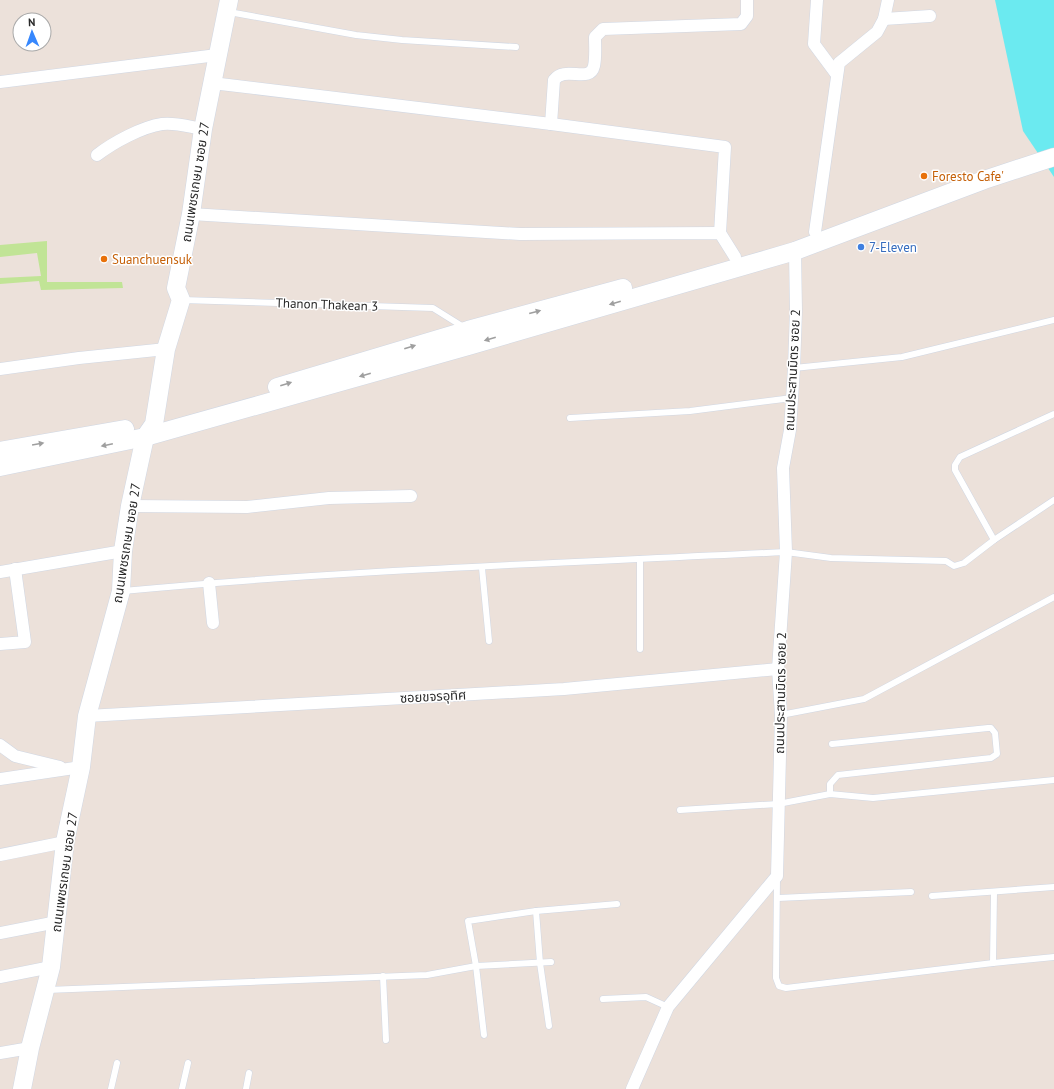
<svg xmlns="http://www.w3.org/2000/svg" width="1054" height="1089" font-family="'PT Sans','Noto Sans Thai',sans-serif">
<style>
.green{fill:#c1e496}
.water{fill:#6beaf0}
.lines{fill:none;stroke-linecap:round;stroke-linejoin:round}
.lane-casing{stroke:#d0d7e3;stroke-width:7}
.street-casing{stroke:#d0d7e3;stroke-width:13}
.secondary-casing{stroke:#d0d7e3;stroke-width:19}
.lane{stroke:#fff;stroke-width:6}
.street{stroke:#fff;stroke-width:12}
.secondary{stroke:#fff;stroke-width:18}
.oneway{fill:#9f9f9f}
.food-dot{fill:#e8710a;stroke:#fff;stroke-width:1.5}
.shop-dot{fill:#3f7fe0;stroke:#fff;stroke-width:1.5}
.labels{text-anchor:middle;stroke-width:3;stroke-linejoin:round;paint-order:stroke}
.food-label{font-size:13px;fill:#c56008;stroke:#fff;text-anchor:start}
.street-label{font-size:13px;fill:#292929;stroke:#fff}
.shop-label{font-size:13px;fill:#366cbe;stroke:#fff;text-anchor:start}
</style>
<rect width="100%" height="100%" fill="#ece1da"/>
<polygon class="green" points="47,241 47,282 122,282 123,288 41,290 39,281 0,284 0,278 41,276 37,253 0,257 0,245"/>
<polygon class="water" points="995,0 1054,0 1054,177 1023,131"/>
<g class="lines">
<defs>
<g id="lane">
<polyline points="229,12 356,35 402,40 516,47"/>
<polyline points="182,300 433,308 465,328"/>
<polyline points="794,368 902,357 1054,320"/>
<polyline points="570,418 690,411 792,398"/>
<polyline points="994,540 955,470 955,465 960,457 1054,414"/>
<polyline points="640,559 640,649"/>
<polyline points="482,568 489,641"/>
<path d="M123,591c220,-21 442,-28 663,-39l45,6 115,3 8,5 10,-3 30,-23 60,-40"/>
<polyline points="781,715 864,699 1054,597"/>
<polyline points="830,794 830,784 838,775 991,758 997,754 995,733 991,728 988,728 832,744"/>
<polyline points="680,810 778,804 830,794 873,798 1054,780"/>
<polyline points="777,878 776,978 779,986 786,988 993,963 1054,957"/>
<polyline points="932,896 1054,887"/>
<polyline points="778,898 911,892"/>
<polyline points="536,911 540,963 549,1026"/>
<polyline points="993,963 994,892"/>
<polyline points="383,976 386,1040"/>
<polyline points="47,990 427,975 476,966 551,962"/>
<polyline points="603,999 646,997 668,1007"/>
<polyline points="484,1035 476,966 468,921 536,911 617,904"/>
<polyline points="111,1089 117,1063"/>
<polyline points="182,1089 188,1063"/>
<polyline points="246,1089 249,1073"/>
</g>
<g id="street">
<polyline points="817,0 814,44 837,75"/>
<polyline points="884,19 930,16"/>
<polyline points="0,82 217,55"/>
<polyline points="212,83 551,124 725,147 720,233"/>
<path d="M551,124l3,-44c11,-15 36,4 40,-14 2,-9 1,-20 1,-29l8,-8 138,-5 6,-8v-16"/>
<path d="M97,155c17,-13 45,-28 65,-31 13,-2 28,3 41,5"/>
<polyline points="191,214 520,234 720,233 735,257"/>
<polyline points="815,232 839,63 877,32 884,19 888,0"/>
<polyline points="0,369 79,358 166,349"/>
<polyline points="130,506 247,507 329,498 411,496"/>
<polyline points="0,572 123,551"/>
<polyline points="209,583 213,623"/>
<polyline points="0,644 25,642 15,569"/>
<polyline points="87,716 564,689 778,669"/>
<polyline points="0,745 15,756 60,767"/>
<polyline points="0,779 81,767"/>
<polyline points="0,855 65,842"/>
<polyline points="0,933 57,922"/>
<polyline points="0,977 51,967"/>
<polyline points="0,1053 30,1048"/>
<polyline points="632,1089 668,1007 777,876 781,715 778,669 786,552 783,468 790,430 794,368 796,311 795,251"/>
</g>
<g id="secondary">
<polyline points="277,387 468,330 623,288"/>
<polyline points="0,451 125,429"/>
<polyline points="0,467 145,437 468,346 795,251 984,180 1054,157"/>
<polyline points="22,1089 30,1048 51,967 65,842 81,767 87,716 121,591 123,551 130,506 145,437 154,424 166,349 181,300 176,288 191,214 203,129 229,0"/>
</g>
</defs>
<use href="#lane" class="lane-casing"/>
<use href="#street" class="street-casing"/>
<use href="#secondary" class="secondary-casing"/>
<use href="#lane" class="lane"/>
<use href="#street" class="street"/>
<use href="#secondary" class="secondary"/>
</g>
<defs><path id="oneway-solid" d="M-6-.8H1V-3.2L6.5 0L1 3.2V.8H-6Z"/></defs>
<g class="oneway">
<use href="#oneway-solid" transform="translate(615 303) rotate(164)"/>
<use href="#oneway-solid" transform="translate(535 312) rotate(-15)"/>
<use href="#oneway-solid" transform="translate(490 339) rotate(164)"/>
<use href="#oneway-solid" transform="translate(410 347) rotate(-17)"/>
<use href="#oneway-solid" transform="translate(365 375) rotate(164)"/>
<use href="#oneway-solid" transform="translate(286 384) rotate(-17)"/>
<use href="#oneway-solid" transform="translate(38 444) rotate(-10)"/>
<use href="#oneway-solid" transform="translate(107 445) rotate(168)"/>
</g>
<g class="food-dot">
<circle cx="924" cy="176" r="4"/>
<circle cx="104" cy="259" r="4"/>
</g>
<circle class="shop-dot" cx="861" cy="247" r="4"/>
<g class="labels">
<g class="food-label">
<text x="932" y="181">Foresto Cafe'</text>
<text x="112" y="264">Suanchuensuk</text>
</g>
<g class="street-label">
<text transform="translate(195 182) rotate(-81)" y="5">ถนนเพชรเกษม ซอย 27</text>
<text transform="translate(327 304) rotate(2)" y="5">Thanon Thakean 3</text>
<text transform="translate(792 370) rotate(-87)" y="5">ถนนประสานมิตร ซอย 2</text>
<text transform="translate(126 543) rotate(-81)" y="5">ถนนเพชรเกษม ซอย 27</text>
<text transform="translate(780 693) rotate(-89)" y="5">ถนนประสานมิตร ซอย 2</text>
<text transform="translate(433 696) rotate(-3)" y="5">ซอยขจรอุทิศ</text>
<text transform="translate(64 872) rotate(-82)" y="5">ถนนเพชรเกษม ซอย 27</text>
</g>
<g class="shop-label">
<text x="869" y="252">7-Eleven</text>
</g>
</g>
<g transform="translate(32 32) rotate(358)"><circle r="19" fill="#ffffff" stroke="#a9a9a9"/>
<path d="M0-3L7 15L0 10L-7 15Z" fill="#3687fd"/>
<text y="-6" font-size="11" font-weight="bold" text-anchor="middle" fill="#292929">N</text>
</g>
</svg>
